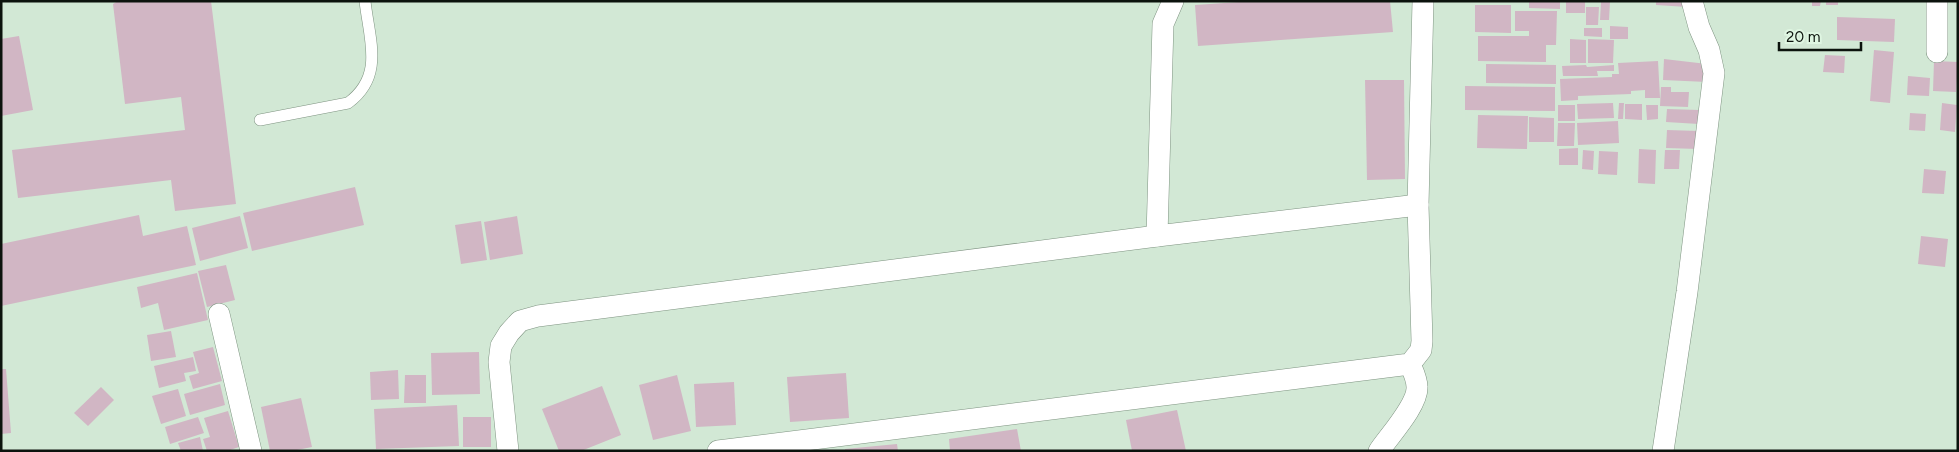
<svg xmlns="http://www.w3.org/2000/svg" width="1959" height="452" font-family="Figtree,sans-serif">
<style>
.building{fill:#d1b6c4}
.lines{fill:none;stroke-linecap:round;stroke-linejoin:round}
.service-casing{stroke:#7e9381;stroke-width:12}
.minor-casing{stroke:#7e9381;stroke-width:22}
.service{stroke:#fff;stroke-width:11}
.minor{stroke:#fff;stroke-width:21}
</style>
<rect width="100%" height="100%" fill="#d2e8d5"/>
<g class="building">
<polygon points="118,1 211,1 236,204 175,211 171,180 18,198 12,150 185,130 181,97 125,104 113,4"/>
<polygon points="1254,1 1390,1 1393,32 1198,46 1195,5"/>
<polygon points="1529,1 1560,1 1560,9 1529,8"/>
<rect x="1566" y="1" width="19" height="12"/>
<polygon points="1656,1 1687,1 1687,7 1656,5"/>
<polygon points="1812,1 1821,1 1820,6 1812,6"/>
<rect x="1826" y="1" width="12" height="4"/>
<polygon points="1601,2 1610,2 1609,20 1600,20"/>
<polygon points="1475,5 1511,5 1511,33 1475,32"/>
<polygon points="1586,7 1599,7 1598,25 1586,25"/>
<polygon points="1515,11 1557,11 1556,45 1546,45 1546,62 1478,61 1478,36 1529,36 1529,31 1515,31"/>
<polygon points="1837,17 1895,19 1894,42 1837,40"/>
<polygon points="1610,26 1628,27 1628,39 1610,39"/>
<polygon points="1584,28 1602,28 1602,37 1584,36"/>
<polygon points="19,36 33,110 1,116 1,39"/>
<polygon points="1570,39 1586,40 1586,63 1570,63"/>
<polygon points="1588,39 1614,40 1613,63 1588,63"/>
<polygon points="1874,50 1894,52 1890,103 1870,101"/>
<polygon points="1825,55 1845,56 1844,73 1823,72"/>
<polygon points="1664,59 1707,64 1707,82 1663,80"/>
<polygon points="1658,61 1660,98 1645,98 1645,90 1631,91 1631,94 1578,96 1578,100 1561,101 1560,79 1612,77 1612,74 1619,74 1618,63"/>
<polygon points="1934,61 1958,62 1956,92 1933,91"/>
<polygon points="1486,64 1556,65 1556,84 1486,83"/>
<polygon points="1586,65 1587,67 1614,65 1614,71 1597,71 1598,76 1563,76 1562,66"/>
<polygon points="1908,76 1930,78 1929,96 1907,95"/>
<polygon points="1365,80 1404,80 1405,179 1367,180"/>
<polygon points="1465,86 1555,87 1555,111 1465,110"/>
<polygon points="1661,87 1671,87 1671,92 1689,92 1688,107 1660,106"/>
<polygon points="1613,103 1614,118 1578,119 1577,104"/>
<polygon points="1619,103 1624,103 1623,119 1618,119"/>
<polygon points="1942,103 1957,105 1955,132 1940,130"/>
<polygon points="1625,104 1642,104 1642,120 1625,119"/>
<rect x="1558" y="105" width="17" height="16"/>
<polygon points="1646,105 1658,105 1658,119 1647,120"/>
<polygon points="1667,109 1699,110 1699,124 1666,122"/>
<polygon points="1910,113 1926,114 1925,131 1909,130"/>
<polygon points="1478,115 1528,116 1527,149 1477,148"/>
<polygon points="1529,117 1554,118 1554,142 1529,142"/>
<polygon points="1618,121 1619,143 1578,145 1577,123"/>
<polygon points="1558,123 1575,123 1574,146 1557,146"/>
<polygon points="1667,130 1699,131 1698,149 1666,148"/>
<polygon points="1578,148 1578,165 1559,165 1559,149"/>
<polygon points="1639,149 1656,150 1655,184 1638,183"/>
<polygon points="1583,150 1594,151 1593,170 1582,169"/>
<polygon points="1665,150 1680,150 1679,169 1664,169"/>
<polygon points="1599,151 1618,152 1617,175 1598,174"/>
<polygon points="1924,169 1946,171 1944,194 1922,193"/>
<polygon points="355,187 364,225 252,251 243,213"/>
<polygon points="139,215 143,236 187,226 196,265 1,306 1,244"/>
<polygon points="240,216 248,248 200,261 192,228"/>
<polygon points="517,216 523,254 490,260 484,222"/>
<polygon points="481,221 487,260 461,264 455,225"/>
<polygon points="1921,236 1948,239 1945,267 1918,264"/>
<polygon points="226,265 235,300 207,307 198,271"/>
<polygon points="197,273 208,320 164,330 158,303 141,308 137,287"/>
<polygon points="171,331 176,357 151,361 147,335"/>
<polygon points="213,347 222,381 193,389 189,376 199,373 193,352"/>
<polygon points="479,352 480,394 432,395 431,353"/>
<polygon points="193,357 196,371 184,373 186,381 159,388 154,366"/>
<polygon points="1,369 6,369 11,433 1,434"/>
<polygon points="398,370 399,399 371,400 370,372"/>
<polygon points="846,373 849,418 790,422 787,377"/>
<polygon points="405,375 426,375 426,403 404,403"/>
<polygon points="677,375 691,431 653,440 639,385"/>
<polygon points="734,382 736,425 696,427 694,384"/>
<polygon points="220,384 225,405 190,415 184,394"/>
<polygon points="602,386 621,435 581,451 559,451 542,409"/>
<polygon points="101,387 114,400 88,426 74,413"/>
<polygon points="178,389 186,416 161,424 152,396"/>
<polygon points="301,398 312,447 292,451 270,451 261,407"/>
<polygon points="457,405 459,446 376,449 374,409"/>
<polygon points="1177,410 1186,451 1132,451 1126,420"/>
<polygon points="228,411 239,447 227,451 207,451 203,439 210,437 204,418"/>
<polygon points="198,417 204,433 170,444 165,427"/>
<rect x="463" y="417" width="28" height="30"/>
<polygon points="1017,429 1021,451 950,451 949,439"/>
<polygon points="200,437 203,451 181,451 178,443"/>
<polygon points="897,444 898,451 845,451 845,449"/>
</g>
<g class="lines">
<defs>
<path id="service" d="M260,120l88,-17c37,-27 21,-64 17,-102"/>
<g id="minor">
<polyline points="1937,52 1937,1"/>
<polyline points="1157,236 1163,24 1173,1"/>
<polyline points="219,314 251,451"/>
<polyline points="508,451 499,362 501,346 509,333 520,321 538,316 1157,236 1418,205"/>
<polyline points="718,451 1410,364 1421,350 1422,341 1418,205 1423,1"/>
<path d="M1379,451c10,-15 39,-46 38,-64 0,-8 -4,-16 -7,-23"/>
<polyline points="1663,451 1687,292 1714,73 1709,50 1699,27 1692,1"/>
</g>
</defs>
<use href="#service" class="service-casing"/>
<use href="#minor" class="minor-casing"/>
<use href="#service" class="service"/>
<use href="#minor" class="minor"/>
</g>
<rect width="1959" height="452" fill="none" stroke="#0c130d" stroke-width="5"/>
<path d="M1779 42v8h82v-8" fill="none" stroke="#0c130d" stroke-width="2.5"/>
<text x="1786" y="42" font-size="15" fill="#0c130d" stroke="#dff6e2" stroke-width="4" paint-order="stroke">20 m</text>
</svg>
